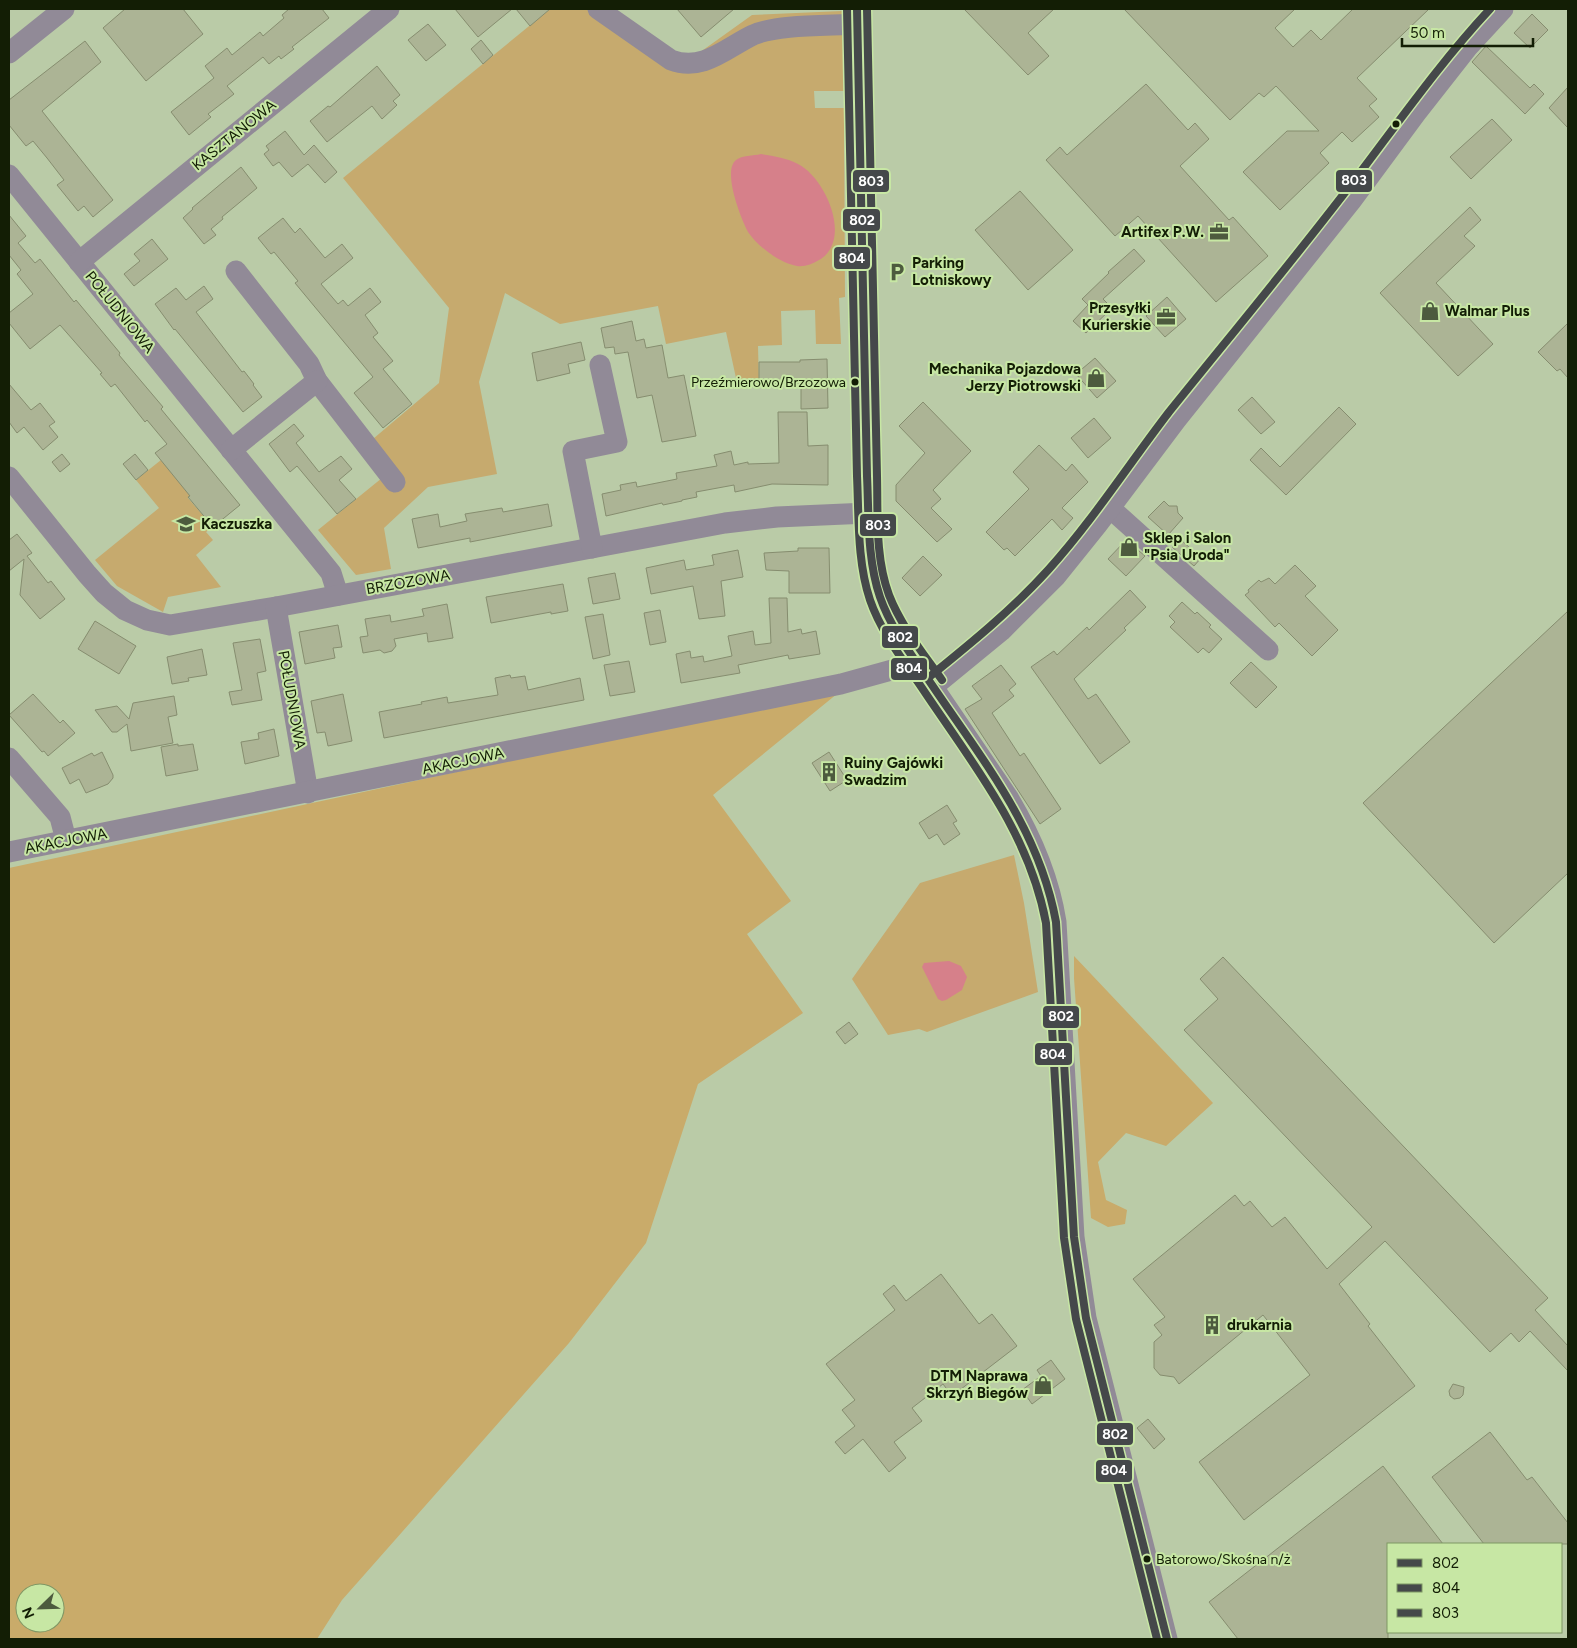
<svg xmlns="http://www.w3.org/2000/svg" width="1577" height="1648" viewBox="0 0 1577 1648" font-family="Figtree,sans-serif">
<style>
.green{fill:#c6aa6e}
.forest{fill:#c9ab6a;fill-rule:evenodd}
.water{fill:#d6808a}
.building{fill:#acb495;stroke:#868d6f}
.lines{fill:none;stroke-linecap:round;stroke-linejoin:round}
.minor{stroke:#918a97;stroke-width:21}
.bus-1-casing{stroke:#c7e7a4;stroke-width:11}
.bus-2-casing{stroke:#c7e7a4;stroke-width:11}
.bus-3-casing{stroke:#c7e7a4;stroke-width:11}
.bus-1{stroke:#45484a;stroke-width:8}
.bus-2{stroke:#45484a;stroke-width:8}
.bus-3{stroke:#45484a;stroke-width:8}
.bus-dot{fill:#131e05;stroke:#c7e7a4;stroke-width:2}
.labels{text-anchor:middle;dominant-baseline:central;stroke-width:4;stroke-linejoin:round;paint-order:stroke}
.bus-label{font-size:14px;fill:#131e05;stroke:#c7e7a4;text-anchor:end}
.street-label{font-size:15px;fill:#131e05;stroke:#c7e7a4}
.poi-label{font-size:15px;font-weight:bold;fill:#131e05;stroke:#c7e7a4;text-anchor:start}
.line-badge{stroke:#c7e7a4;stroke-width:2}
.badge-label{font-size:14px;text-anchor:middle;font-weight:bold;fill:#fff}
</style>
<rect width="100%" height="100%" fill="#bacba7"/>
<g class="green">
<polygon points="550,9 586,9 678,68 752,15 842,11 844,91 814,91 815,108 844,108 845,297 839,298 841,344 816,344 815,310 781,311 782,345 758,346 759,385 736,378 726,332 666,344 658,306 560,324 505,293 479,382 497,474 428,487 384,528 391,569 356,575 318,530 382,478 360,450 439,383 449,308 343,178"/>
<polygon points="161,460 200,488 188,498 213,527 206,532 213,540 196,555 221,587 168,597 163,612 117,586 95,560 159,508 136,480"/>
<polygon points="1014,855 1024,903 1038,992 927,1032 919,1029 888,1035 852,979 920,883"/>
</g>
<g class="forest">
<path d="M843,689l-130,106 78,106 -44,33 56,79 -105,71 -52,159 -77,100 -227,257 -25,39h-308v-771zM25,1593h30v30h-30z"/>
<polygon points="1074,956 1213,1103 1166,1146 1126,1133 1098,1162 1106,1200 1127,1210 1125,1224 1108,1227 1091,1218 1074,978"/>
</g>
<g class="water">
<path d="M761,154c13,2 26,4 37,10 28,14 55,77 21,96 -7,4 -14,7 -22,6 -17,-3 -39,-19 -49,-34 -7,-13 -26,-61 -12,-72 6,-5 17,-4 25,-6z"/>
<polygon points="949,961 961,966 967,977 962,990 946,1000 942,1001 938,999 922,967 924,963"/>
</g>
<g class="building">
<polygon points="125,9 183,9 203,34 146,81 103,28"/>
<polygon points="289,9 322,9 329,18 292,47 294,49 281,59 279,56 269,64 263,57 227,86 234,94 208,114 211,117 189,135 171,112 214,78 205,66 227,48 232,55 260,32 263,36 284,18 282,15"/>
<polygon points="455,9 512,9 478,37"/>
<polygon points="516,9 550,9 530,26"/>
<polygon points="677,9 734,9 701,37"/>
<polygon points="964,9 1054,9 1028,33 1049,56 1028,75"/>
<polygon points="1124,9 1295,9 1275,28 1293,47 1311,30 1321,40 1353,9 1429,9 1357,78 1377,99 1369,106 1379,117 1352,142 1342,132 1320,153 1329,163 1280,210 1243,172 1287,131 1319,131 1276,86 1264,97 1259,93 1230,120"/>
<polygon points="1532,14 1548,30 1530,48 1514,33"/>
<polygon points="428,24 446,45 426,61 408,40"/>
<polygon points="481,40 493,55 483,64 471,49"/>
<polygon points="85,41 101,62 42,111 113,200 93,217 84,206 78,211 57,185 64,180 47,158 33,141 26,146 9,125 9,100"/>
<polygon points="1486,46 1530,88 1534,84 1544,94 1525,114 1472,62"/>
<polygon points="377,66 400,95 393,101 397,105 382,119 372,106 327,142 310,121 328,106 330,107"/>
<polygon points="1146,84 1188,130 1195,123 1209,139 1180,166 1229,220 1233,217 1268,256 1216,302 1138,216 1115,236 1046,160 1060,147 1067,155"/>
<polygon points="1568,87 1568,128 1549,108"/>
<polygon points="1492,119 1512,140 1471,179 1450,157"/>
<polygon points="285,131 304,155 314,145 337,172 325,183 308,164 292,177 279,162 273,166 264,154 269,150 266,146"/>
<polygon points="241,167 257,188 222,217 223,219 211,229 216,235 204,244 183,218 193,209 192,208"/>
<polygon points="1020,191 1073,250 1028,290 975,230"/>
<polygon points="1470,207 1481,220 1464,236 1475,246 1436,283 1493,344 1458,376 1380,293"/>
<polygon points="9,215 26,236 18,243 35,263 40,259 74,302 76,300 120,353 119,355 163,407 161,409 240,505 213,527 188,497 190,496 155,453 167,444 147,420 145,422 115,384 111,387 100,374 102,373 60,325 30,349 9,323 9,313 33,294 17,274 21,270 9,255"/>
<polygon points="283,218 295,233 300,228 325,258 342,244 353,258 321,284 338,304 343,300 348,306 370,288 381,302 365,315 378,333 373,337 393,361 383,369 412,404 383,428 354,393 373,377 295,283 298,281 274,252 271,254 258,238"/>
<polygon points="152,239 168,259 134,286 124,274 140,261 134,254"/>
<polygon points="1134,249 1145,261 1103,299 1112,308 1086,333 1073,321 1088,305 1082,299 1109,273 1108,272"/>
<polygon points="204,286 213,299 196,312 242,372 244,371 254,384 253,385 262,397 243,412 175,329 174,330 155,304 176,288 186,300"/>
<polygon points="1167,297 1186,319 1165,337 1146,316"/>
<polygon points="632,321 636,341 644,339 646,348 662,345 668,378 684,375 696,436 662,442 652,395 637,398 628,352 615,354 614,347 605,348 601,328"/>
<polygon points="1568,323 1568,378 1560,369 1557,371 1538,352"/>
<polygon points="581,342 585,360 568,364 570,373 537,381 532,353"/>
<polygon points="1095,358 1116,381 1097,398 1076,374"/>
<polygon points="827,359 828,408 801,409 801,383 759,384 759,362 800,362 800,360"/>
<polygon points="9,384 31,410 40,403 55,422 49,426 58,437 43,450 24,427 17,433 9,422"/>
<polygon points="1252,397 1275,422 1261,434 1238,410"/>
<polygon points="923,402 971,451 933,490 941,499 931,508 952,529 937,542 896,501 896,485 925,453 899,426"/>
<polygon points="1339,407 1356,424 1286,495 1250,460 1261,448 1280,467"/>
<polygon points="778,412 807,412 808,446 828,445 828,485 772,484 735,492 734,485 696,492 697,497 682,500 682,501 663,505 662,503 606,516 602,494 621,490 620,485 636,482 637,487 677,479 676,473 717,466 714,455 731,451 734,465 748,462 748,464 779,463"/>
<polygon points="1094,418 1111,438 1088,458 1071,438"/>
<polygon points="294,424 304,436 296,443 319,472 341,456 352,469 339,480 356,499 337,514 297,466 290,472 269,444"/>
<polygon points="1039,445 1066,471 1072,464 1088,482 1062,508 1073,518 1062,530 1052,519 1015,556 1007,548 1004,550 986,532 1029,489 1013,472"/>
<polygon points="62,454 70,464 60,472 52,462"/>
<polygon points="135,454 148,470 136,480 123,464"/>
<polygon points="1164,501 1169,506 1177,506 1178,513 1183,518 1168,535 1148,517"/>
<polygon points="548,504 552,526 470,542 470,538 418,548 412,519 438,514 440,527 467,521 465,514 502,508 503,512"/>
<polygon points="17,534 32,553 27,556 48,583 51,581 65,599 40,619 20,595 24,559 9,571 9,540"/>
<polygon points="1180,539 1201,558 1194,566 1172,547"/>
<polygon points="1126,540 1145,556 1126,576 1108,559"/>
<polygon points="798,548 829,548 830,593 789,593 789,571 766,570 764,553 798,551"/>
<polygon points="738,550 743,577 721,581 725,616 699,619 693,586 651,594 646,568 684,560 686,570 714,565 712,555"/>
<polygon points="923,556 942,575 920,596 902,578"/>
<polygon points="1295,565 1316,586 1305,596 1338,630 1312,656 1279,623 1275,627 1245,595 1249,592 1248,590 1259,580 1261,582 1269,578 1275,584"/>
<polygon points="615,573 620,599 593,604 588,578"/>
<polygon points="563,584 568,611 551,614 551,612 491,623 486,597"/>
<polygon points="1130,590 1146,607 1124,628 1126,630 1074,679 1088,699 1096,694 1130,742 1100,764 1031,667 1054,651 1057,655 1087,627 1089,630"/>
<polygon points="769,598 787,598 788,632 801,629 802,634 816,631 820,654 789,659 788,655 738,665 740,673 681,683 676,654 690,651 691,658 703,656 704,662 732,656 728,636 753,631 755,645 771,643"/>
<polygon points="1182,602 1195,614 1197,612 1211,625 1209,627 1222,639 1209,653 1203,648 1198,653 1170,627 1175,622 1169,616"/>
<polygon points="447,604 453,638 428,642 427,633 394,639 396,646 392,651 384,653 380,650 363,653 360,637 368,636 365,619 390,615 391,622 424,616 422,609"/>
<polygon points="660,610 666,642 650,645 644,613"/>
<polygon points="1568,611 1568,873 1494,943 1363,803"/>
<polygon points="603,614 610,655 593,659 585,617"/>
<polygon points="95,621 136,646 119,674 78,649"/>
<polygon points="338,625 342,647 333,648 335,658 305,664 299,632"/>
<polygon points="260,639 266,671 257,673 262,700 232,705 229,692 242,690 233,643"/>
<polygon points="202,649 207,675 188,678 189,681 172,684 167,657"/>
<polygon points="629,661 635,692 610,696 604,665"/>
<polygon points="1251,662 1277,687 1256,708 1230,683"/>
<polygon points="1001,665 1016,684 1009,690 1014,696 992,713 1020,756 1024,753 1061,809 1040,824 965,709 982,699 972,686"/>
<polygon points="510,675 511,678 525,676 528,690 580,678 584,700 384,738 379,712 422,704 421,702 447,697 448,703 498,695 495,678"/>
<polygon points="33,694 60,723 63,720 75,733 48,756 44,751 42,752 9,715"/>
<polygon points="343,694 352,741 328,746 325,732 317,733 311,701"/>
<polygon points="174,696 177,715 168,717 173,743 131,751 127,724 117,732 112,732 95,710 117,706 129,719 133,703"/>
<polygon points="274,729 279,756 245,764 241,742 259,739 258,733"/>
<polygon points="178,744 178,746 193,744 198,770 166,776 161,747"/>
<polygon points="102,752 113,775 113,778 108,784 86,793 79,779 70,784 62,768 92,753 94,756"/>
<polygon points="829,752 847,780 830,791 812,763"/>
<polygon points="947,805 957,821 953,823 960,834 944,845 937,834 929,839 919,823"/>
<polygon points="1223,957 1548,1298 1535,1310 1568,1346 1568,1371 1530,1331 1519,1342 1511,1333 1490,1352 1385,1241 1339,1284 1370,1324 1368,1326 1415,1386 1244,1520 1199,1462 1310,1375 1263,1315 1179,1384 1174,1377 1160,1375 1154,1368 1154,1342 1162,1335 1154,1325 1165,1317 1133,1279 1235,1195 1244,1206 1250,1201 1272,1227 1285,1217 1327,1269 1372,1227 1184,1030 1218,999 1200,979"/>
<polygon points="849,1022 858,1034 845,1044 836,1032"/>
<polygon points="941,1274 979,1324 992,1314 1017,1346 952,1396 943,1384 912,1408 922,1421 894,1442 906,1458 889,1472 863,1439 845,1454 835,1442 855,1426 842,1410 855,1400 826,1364 895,1310 883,1294 894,1285 906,1301"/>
<polygon points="1051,1360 1065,1379 1032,1404 1022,1390 1041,1376 1037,1370"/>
<polygon points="1453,1384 1464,1387 1463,1395 1460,1398 1454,1399 1450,1396 1449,1391"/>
<polygon points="1148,1419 1165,1439 1154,1449 1137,1428"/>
<polygon points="1490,1432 1527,1480 1532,1477 1568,1523 1568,1544 1484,1544 1432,1477"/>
<polygon points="1383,1466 1443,1544 1388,1544 1388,1639 1238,1639 1209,1602"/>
</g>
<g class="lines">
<g class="minor">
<path d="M598,9l73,51c32,12 55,-12 82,-25 25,-11 76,-9 105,-11"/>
<path d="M857,9l10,467c2,39 1,80 12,119 6,17 15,33 24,48l106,156c23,39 40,78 47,123l18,315 12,81 81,321"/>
<polyline points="9,53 64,9"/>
<polyline points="9,175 327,568 331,573 338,595"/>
<polyline points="79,262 389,9"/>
<polyline points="236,271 309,364 317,381 395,482"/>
<polyline points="231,450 317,381"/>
<polyline points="9,477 87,574 104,593 125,610 147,620 170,625 276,607 725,523 777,517 868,513"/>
<polyline points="1110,508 1268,650"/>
<polyline points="592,548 573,451 617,442 600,365"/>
<polyline points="276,607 308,793"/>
<polyline points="934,686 1001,631 1056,576 1097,525 1176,420 1351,201 1416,113 1467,48 1503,9"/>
<polyline points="9,758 60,817 66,840"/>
<polyline points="9,852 841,684 899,668 915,660"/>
</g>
<g class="bus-1-casing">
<path id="bus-1" d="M857,9l10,467c2,40 0,83 13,121 11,32 33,60 52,88 52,77 107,144 124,237l18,315 12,81 81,321"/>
</g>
<g class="bus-2-casing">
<path id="bus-2" d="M847,9l10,467c2,41 0,85 13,124 11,32 33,60 52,88 50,75 107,144 124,235l18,315 12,81 81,320"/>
</g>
<g class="bus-3-casing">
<g id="bus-3">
<path d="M867,9l10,467c1,39 -2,81 12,119 12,31 34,58 53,85"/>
<path d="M928,678c42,-34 84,-68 121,-109 44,-49 80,-105 120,-157 58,-72 117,-143 174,-217 48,-62 93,-128 147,-186"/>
</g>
</g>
<use href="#bus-1" class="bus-1"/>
<use href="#bus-2" class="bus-2"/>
<use href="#bus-3" class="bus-3"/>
</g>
<defs>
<g id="office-bare" transform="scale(1.5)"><path d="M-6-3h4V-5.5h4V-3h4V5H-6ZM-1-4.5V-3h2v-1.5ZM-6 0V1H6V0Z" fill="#4d5b3e" stroke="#c7e7a4" stroke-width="2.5" paint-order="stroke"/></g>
<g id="parking-bare" transform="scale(1.5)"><path d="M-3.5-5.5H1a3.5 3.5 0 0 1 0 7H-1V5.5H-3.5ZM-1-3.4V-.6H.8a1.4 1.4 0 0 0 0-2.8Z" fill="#4d5b3e" stroke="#c7e7a4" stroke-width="2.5" paint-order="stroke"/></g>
<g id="shop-bare" transform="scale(1.5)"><path d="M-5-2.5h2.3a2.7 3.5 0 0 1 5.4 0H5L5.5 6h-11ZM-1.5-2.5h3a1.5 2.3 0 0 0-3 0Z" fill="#4d5b3e" stroke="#c7e7a4" stroke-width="2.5" paint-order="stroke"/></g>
<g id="school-bare" transform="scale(1.5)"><path d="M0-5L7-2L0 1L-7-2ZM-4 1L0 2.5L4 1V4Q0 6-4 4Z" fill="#4d5b3e" stroke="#c7e7a4" stroke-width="2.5" paint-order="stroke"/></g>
<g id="building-bare" transform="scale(1.5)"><path d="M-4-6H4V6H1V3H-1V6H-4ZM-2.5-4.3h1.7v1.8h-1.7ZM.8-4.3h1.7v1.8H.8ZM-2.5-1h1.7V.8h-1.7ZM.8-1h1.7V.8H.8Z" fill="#4d5b3e" stroke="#c7e7a4" stroke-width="2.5" paint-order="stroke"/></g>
</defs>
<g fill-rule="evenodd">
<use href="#office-bare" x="1219" y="232"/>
<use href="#parking-bare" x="897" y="272"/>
<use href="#shop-bare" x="1430" y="311"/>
<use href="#office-bare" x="1166" y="317"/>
<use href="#shop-bare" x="1096" y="378"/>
<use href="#school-bare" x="186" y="524"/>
<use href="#shop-bare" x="1129" y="547"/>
<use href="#building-bare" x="829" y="772"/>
<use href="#building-bare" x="1212" y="1325"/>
<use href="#shop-bare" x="1043" y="1385"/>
</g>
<g class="bus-dot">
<circle cx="1396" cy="124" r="4.5"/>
<circle cx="855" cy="382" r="4.5"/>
<circle cx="1147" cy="1559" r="4.5"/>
</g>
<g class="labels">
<g class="bus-label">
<text x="846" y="382">Przeźmierowo/Brzozowa</text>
<text x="1156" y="1559" text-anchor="start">Batorowo/Skośna n/ż</text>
</g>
<g class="street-label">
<text transform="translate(234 135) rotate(-39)">KASZTANOWA</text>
<text transform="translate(120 312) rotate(51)">POŁUDNIOWA</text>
<text transform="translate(408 582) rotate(-10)">BRZOZOWA</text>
<text transform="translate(292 700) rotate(80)">POŁUDNIOWA</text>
<text transform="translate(463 761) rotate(-12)">AKACJOWA</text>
<text transform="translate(66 841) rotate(-11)">AKACJOWA</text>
</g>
<g class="poi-label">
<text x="1204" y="232" text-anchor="end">Artifex P.W.</text>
<text x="912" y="263">Parking<tspan x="912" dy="17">Lotniskowy</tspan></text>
<text x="1151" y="308" text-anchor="end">Przesyłki<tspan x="1151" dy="17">Kurierskie</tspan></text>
<text x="1445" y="311">Walmar Plus</text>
<text x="1081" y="369" text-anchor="end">Mechanika Pojazdowa<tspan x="1081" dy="17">Jerzy Piotrowski</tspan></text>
<text x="201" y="524">Kaczuszka</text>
<text x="1144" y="538">Sklep i Salon<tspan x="1144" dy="17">"Psia Uroda"</tspan></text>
<text x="844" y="763">Ruiny Gajówki<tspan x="844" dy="17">Swadzim</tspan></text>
<text x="1227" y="1325">drukarnia</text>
<text x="1028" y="1376" text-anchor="end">DTM Naprawa<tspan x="1028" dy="17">Skrzyń Biegów</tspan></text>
</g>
</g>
<g class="line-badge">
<rect x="1335" y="169" width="38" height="24" rx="5" fill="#45484a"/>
<rect x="852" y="169" width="38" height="24" rx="5" fill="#45484a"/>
<rect x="842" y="208" width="39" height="24" rx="5" fill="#45484a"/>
<rect x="833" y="246" width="38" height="24" rx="5" fill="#45484a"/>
<rect x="859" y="513" width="38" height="24" rx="5" fill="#45484a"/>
<rect x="881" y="625" width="38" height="24" rx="5" fill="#45484a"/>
<rect x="890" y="657" width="38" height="24" rx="5" fill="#45484a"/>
<rect x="1042" y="1005" width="38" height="24" rx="5" fill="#45484a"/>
<rect x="1034" y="1042" width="39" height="24" rx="5" fill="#45484a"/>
<rect x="1096" y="1422" width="38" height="24" rx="5" fill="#45484a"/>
<rect x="1095" y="1459" width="38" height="24" rx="5" fill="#45484a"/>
</g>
<g class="badge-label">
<text x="1354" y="185">803</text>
<text x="871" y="186">803</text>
<text x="862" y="225">802</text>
<text x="852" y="263">804</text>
<text x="878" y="530">803</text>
<text x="900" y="642">802</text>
<text x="909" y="673">804</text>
<text x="1061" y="1021">802</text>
<text x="1053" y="1059">804</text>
<text x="1115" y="1439">802</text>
<text x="1114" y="1475">804</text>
</g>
<rect width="1577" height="1648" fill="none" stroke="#131e05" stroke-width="20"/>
<rect x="1387" y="1543" width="175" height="90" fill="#c7e7a4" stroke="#7f9764"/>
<rect x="1397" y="1559" width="25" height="8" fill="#45484a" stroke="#7f9764"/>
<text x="1432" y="1568" font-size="15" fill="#131e05">802</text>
<rect x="1397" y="1584" width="25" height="8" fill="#45484a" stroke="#7f9764"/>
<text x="1432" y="1593" font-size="15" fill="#131e05">804</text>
<rect x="1397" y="1609" width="25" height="8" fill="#45484a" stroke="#7f9764"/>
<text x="1432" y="1618" font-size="15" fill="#131e05">803</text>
<g transform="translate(40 1608) rotate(247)"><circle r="24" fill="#c7e7a4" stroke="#7f9764"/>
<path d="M0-4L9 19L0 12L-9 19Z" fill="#4d5b3e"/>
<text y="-8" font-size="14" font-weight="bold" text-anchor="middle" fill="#131e05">N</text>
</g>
<path d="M1402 38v8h131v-8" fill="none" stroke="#131e05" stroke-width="2.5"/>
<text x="1410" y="38" font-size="15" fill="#131e05" stroke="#c7e7a4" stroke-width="4" paint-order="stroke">50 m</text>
</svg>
